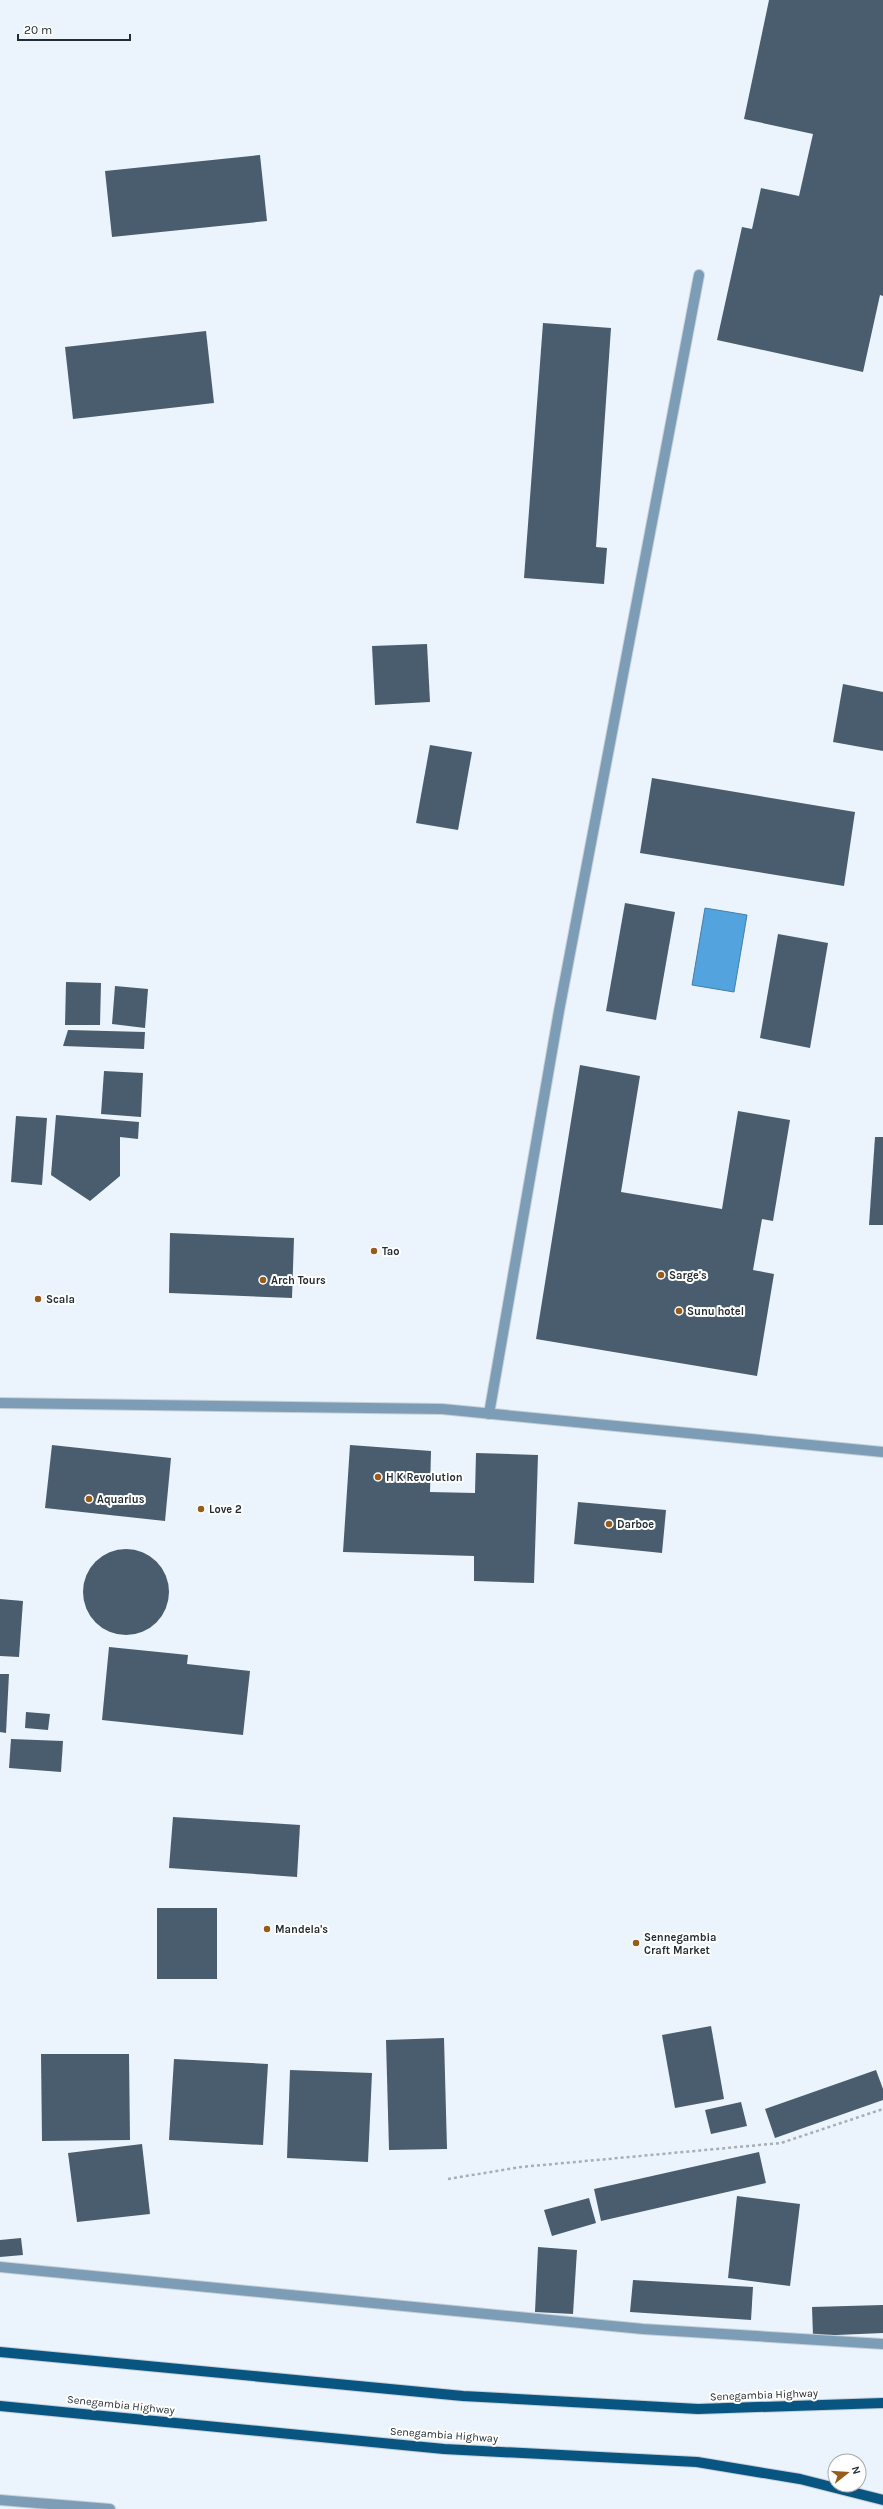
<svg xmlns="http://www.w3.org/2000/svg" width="883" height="2509" viewBox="0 0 883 2509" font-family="Karla,sans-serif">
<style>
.water{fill:#52a3de;stroke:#447fab}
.building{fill:#495d6e}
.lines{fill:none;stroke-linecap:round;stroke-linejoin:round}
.minor-casing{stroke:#c7d0d8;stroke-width:12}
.major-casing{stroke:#c7d0d8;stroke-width:12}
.path{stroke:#a6afb6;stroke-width:2.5;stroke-dasharray:3 3;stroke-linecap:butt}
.minor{stroke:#7d9db7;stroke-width:10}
.major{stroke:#095582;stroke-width:10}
.poi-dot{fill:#975c1c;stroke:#fff;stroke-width:1.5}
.labels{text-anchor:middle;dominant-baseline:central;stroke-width:4;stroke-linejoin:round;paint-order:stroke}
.poi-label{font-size:11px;font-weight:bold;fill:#232c33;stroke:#fff;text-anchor:start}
.street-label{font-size:11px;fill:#232c33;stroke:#fff}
</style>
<rect width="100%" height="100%" fill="#ebf4fc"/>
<polygon class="water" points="705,908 747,915 734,992 692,985"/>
<g class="building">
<polygon points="769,0 883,0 883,296 880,295 863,372 717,340 742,227 752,229 761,188 799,196 813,134 744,119"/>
<polygon points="260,155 267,221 112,237 105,171"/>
<polygon points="543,323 611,328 596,547 607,548 604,584 524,578"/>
<polygon points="206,331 214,403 73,419 65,347"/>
<polygon points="427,644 430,702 375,705 372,646"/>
<polygon points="843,684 883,692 883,751 833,742"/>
<polygon points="430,745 472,752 458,830 416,823"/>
<polygon points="652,778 855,812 844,886 640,853"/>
<polygon points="625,903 675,912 656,1020 606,1011"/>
<polygon points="778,934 828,943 810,1048 760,1038"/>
<polygon points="66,982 101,983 100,1025 65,1025"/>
<polygon points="115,986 148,989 145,1028 112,1024"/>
<polygon points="68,1030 145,1032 144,1049 63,1046"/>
<polygon points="580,1065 640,1076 621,1192 722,1209 738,1111 790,1120 773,1221 762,1219 753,1270 774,1274 757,1376 536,1339"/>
<polygon points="104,1071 143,1073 141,1117 101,1114"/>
<polygon points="56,1115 139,1122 138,1139 120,1137 120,1176 90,1201 51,1175"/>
<polygon points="16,1116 47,1118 42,1185 11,1182"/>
<polygon points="875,1137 883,1137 883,1225 869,1225"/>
<polygon points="170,1233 294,1238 292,1298 169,1293"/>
<polygon points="52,1445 171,1458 165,1521 45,1508"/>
<polygon points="350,1445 431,1451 430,1492 475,1493 476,1453 538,1455 534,1583 474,1581 474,1556 343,1552"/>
<polygon points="578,1502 666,1510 662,1553 574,1544"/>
<circle cx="126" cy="1592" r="43"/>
<polygon points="0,1599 23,1601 19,1657 0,1656"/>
<polygon points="109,1647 188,1655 187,1664 250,1671 243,1735 102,1720"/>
<polygon points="0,1674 9,1674 6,1733 0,1732"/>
<polygon points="26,1712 50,1714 48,1730 25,1728"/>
<polygon points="11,1739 63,1741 61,1772 9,1768"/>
<polygon points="173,1817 300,1825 297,1877 169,1868"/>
<rect x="157" y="1908" width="60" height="71"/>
<polygon points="711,2026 724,2099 675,2108 662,2035"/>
<polygon points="444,2038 447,2149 389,2150 386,2040"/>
<polygon points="41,2054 129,2054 130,2140 42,2141"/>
<polygon points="174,2059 268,2064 263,2145 169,2140"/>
<polygon points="290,2070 372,2073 368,2162 287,2158"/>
<polygon points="876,2070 883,2089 883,2100 775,2138 765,2109"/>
<polygon points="741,2102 747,2126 711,2134 705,2110"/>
<polygon points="142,2144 150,2214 77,2222 68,2153"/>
<polygon points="759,2152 766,2183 601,2221 594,2189"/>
<polygon points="737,2196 800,2204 790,2286 728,2278"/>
<polygon points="589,2198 596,2223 552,2236 544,2210"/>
<polygon points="21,2238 23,2255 0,2257 0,2240"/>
<polygon points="538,2247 577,2250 573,2314 535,2312"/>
<polygon points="633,2280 753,2287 751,2320 630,2312"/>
<polygon points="883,2305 883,2333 813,2336 812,2307"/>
</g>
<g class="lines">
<g class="minor-casing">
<g id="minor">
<polyline points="0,1403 442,1409 883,1452"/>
<polyline points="489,1414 559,1011 699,275"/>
<polyline points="0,2267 643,2329 883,2344"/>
<polyline points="0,2500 110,2509"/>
</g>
</g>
<g class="major-casing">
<g id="major">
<polyline points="0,2352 463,2396 698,2409 883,2403"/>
<polyline points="0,2406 444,2449 697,2462 800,2479 883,2500"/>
</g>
</g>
<polyline class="path" points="448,2179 521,2167 781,2143 883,2109"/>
<use href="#minor" class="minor"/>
<use href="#major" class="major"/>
</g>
<g class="poi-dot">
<circle cx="374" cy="1251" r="4"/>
<circle cx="661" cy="1275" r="4"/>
<circle cx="263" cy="1280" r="4"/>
<circle cx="38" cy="1299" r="4"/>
<circle cx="679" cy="1311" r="4"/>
<circle cx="378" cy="1477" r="4"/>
<circle cx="89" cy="1499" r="4"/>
<circle cx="201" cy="1509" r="4"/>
<circle cx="609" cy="1524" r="4"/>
<circle cx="267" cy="1929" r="4"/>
<circle cx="636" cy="1943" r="4"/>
</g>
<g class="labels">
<g class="poi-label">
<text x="382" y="1251">Tao</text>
<text x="669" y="1275">Sarge's</text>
<text x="271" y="1280">Arch Tours</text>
<text x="46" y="1299">Scala</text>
<text x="687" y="1311">Sunu hotel</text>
<text x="386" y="1477">H K Revolution</text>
<text x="97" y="1499">Aquarius</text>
<text x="209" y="1509">Love 2</text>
<text x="617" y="1524">Darboe</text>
<text x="275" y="1929">Mandela's</text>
<text x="644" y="1937">Sennegambia<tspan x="644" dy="13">Craft Market</tspan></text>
</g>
<g class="street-label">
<text transform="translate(764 2395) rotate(-2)">Senegambia Highway</text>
<text transform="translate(121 2405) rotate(6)">Senegambia Highway</text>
<text transform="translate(444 2435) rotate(4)">Senegambia Highway</text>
</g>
</g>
<g transform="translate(847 2473) rotate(73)"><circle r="19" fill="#ffffff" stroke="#a7abad"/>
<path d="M0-3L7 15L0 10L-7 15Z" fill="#975c1c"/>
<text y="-6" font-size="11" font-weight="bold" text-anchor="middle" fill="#232c33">N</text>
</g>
<path d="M18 34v6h112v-6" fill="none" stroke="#232c33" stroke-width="2"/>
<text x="24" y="34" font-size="12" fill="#232c33" stroke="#ffffff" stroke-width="3" paint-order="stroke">20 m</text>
</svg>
